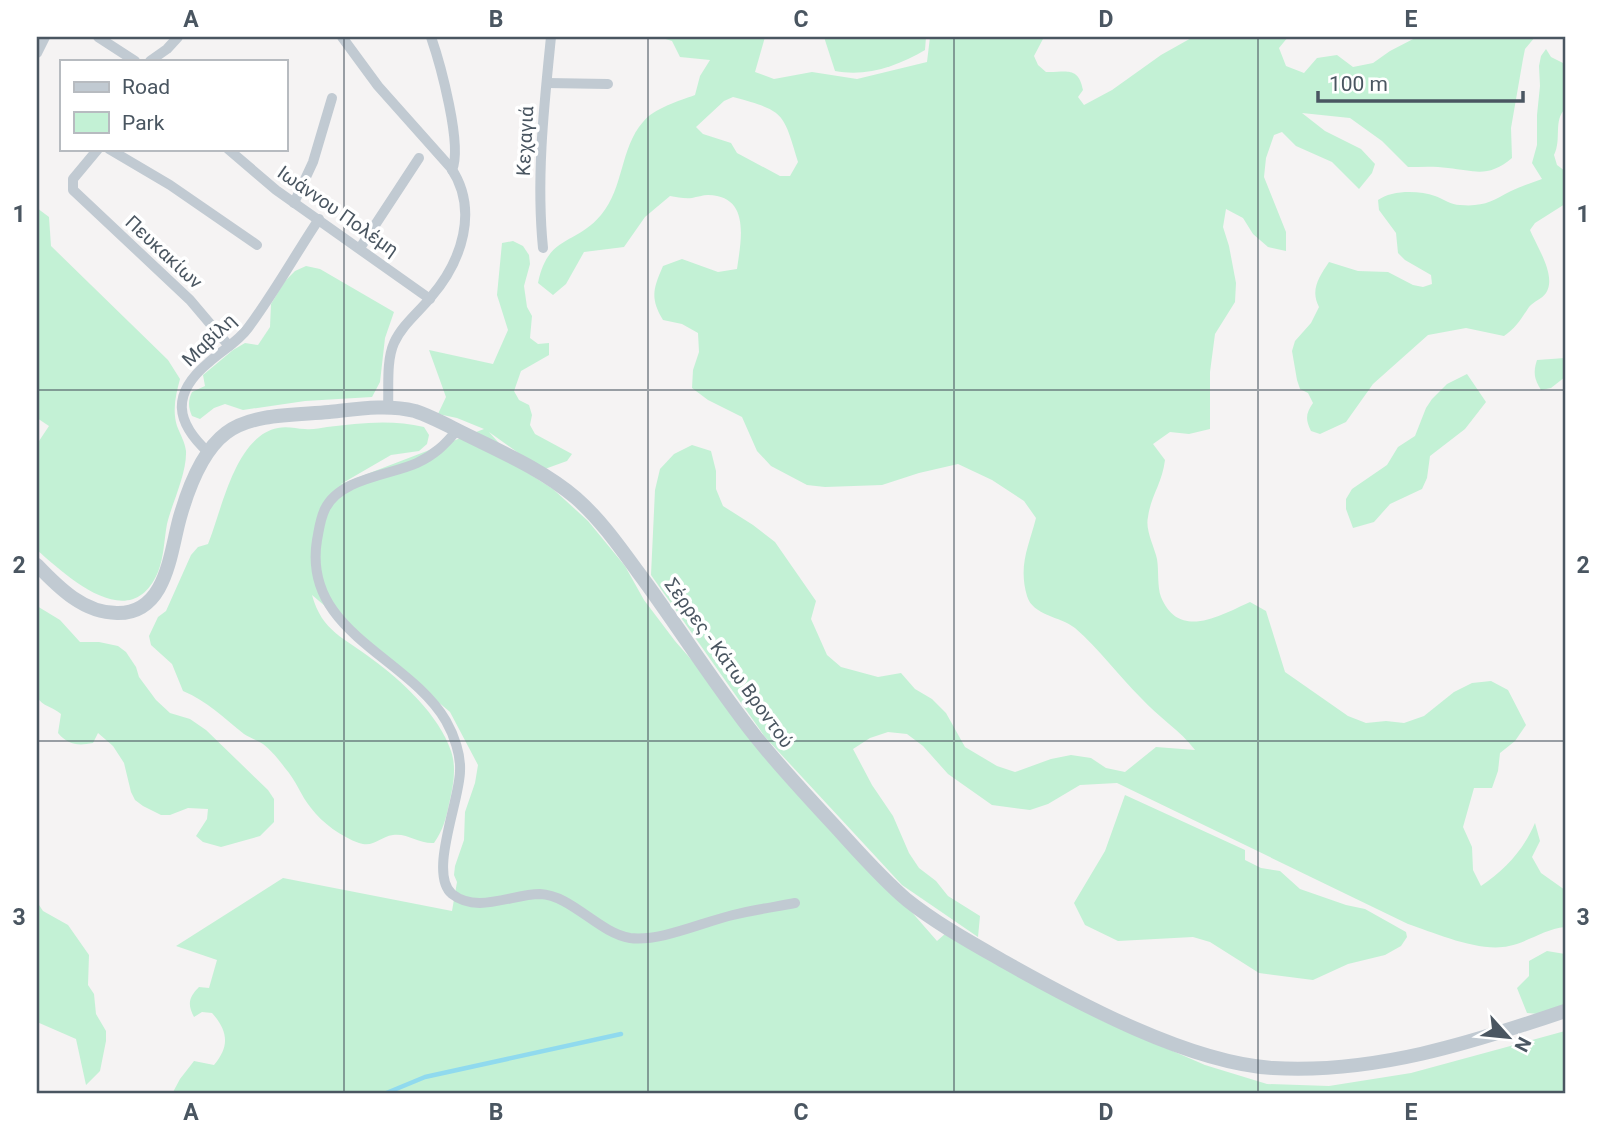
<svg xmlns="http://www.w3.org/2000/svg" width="1602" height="1131" viewBox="0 0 1602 1131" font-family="Roboto,sans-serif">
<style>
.green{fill:#c3f1d5;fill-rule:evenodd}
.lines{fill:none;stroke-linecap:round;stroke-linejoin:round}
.stream{stroke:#90daee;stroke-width:4.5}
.minor{stroke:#c1cad2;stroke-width:10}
.tertiary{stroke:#c1cad2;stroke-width:14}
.grid{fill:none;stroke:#4a5661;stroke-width:2;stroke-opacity:0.55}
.labels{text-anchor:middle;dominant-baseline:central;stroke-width:7;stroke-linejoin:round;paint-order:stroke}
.street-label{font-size:19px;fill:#4a5661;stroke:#fff}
.neatline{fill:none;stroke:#4a5661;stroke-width:2.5}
.grid-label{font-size:23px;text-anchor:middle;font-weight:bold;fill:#4a5661}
</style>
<rect width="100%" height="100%" fill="#f5f3f3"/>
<g class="green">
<path d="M659,37h106l-10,35 19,7 38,-7 45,7 70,-17 3,-25h114l-10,19 4,9 8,7c19,1 32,-7 37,18l-5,7 6,8 28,-15 49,-35 32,-18h95l-9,11 7,18 18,7 13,-15 20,-3 16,12 20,-4 17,-12 27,-14h118l-10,12 -2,10 -12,69 1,30c-24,20 -36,13 -64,10 -13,-2 -27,-1 -40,-1l-26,-26 -32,-23 -48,-5 23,18 36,18 14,15 -3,9 -13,16 -27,-27 -36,-16 -14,-14 -8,3 -8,23 -2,19 22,55v19l-18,-4 -15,-13 -10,-16 -17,-9 -3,18 6,19 7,37 -1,19 -20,32 -5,38v57l-21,5 -19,-2 -17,12 12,16c-3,24 -14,35 -17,57 -3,13 6,29 9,42 2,12 0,27 4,38 18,44 60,18 89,5l16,9 19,61 63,44 18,7 20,-2 18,2 20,-7 30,-24 18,-9 19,-2 17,9 18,35 -11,16 -15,12 -2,18 -6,17h-18l-11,39 9,20 1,23 8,16c24,-16 43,-37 54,-63l5,18 -8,16 9,16 24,17v37c-20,2 -37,15 -56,19 -29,7 -74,-13 -101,-22l-291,-141 -37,2 -32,19 -18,6 -38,-5 -44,-31 -25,-28 -16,-12 -19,-2 -18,6 -17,11 19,36 21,31 16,37 10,15 17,13 12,15 32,20 -2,21 -76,-52 -137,-148 -114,-162 4,-85 5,-21 14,-15 18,-9 19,6 5,20v18l7,17 30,19 22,17 41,59 -5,18 16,36 14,12 37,10 23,-4 14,16 17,10 14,14 19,34 32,19 18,6 36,-13 20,-4 20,3 15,10 19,4 31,-25 39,3c-15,-20 -37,-33 -54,-52 -23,-23 -42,-49 -66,-70 -15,-12 -42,-12 -48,-32 -9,-31 2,-50 9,-78l-12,-17 -32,-21 -34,-16 -39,9 -37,12 -57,2 -18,-2 -36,-19 -14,-15 -15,-34 -34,-17 -16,-12 1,-18 6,-18 -1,-19 -16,-9 -19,-4c-13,-22 -10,-31 0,-54l19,-7 36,13 19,-3c4,-29 14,-73 -29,-74 -5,0 -11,2 -16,3 -7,1 -15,-1 -22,-2l-25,21 -21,30 -40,5 -18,32 -13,11 -15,-12c10,-49 37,-37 63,-68 23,-27 19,-67 42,-93 11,-14 36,-21 52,-27l5,-19 10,-16 -30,-3 -8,-16zM733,97c52,14 50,15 65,65l-8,14h-10l-43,-23 -6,-10 -28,-9 -7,-7 28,-26z"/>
<path d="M824,37h102l-1,13c-27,16 -58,27 -90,21z"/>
<path d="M1546,49l5,8 14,7v45c-12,12 -3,30 -11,46l3,10 8,6v33l-30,19 -5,7c7,17 27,46 16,63 -4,6 -12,8 -17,14 -8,12 -13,21 -25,29l-38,-8 -38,7 -55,49 -27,38 -26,12 -9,-3c-6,-12 -5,-18 2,-28l-5,-10 -8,-4 -3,-9 -5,-29 3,-10 16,-18 8,-16c-9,-17 0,-30 10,-45l29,9 30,1 25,13 10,2 9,-3 -1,-9 -26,-15 -7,-7 -2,-20 -17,-23 -1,-10c13,-10 41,-10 57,-4 9,3 16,9 25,9 24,2 32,-4 51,-14 10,-5 21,-8 31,-12l-10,-16 5,-18v-30l3,-29 -1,-20 2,-10z"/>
<path d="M37,208l12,9 2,29 117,114 12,19c-4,15 -8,31 -3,47 3,8 8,16 9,25 1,22 -14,52 -19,73 -3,16 -3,33 -9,48 -27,64 -90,5 -121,-22v-106l12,-18 -12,-8z"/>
<path d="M513,241l10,5 6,9 1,9 -6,22 3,21 5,9 -2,22 8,6 11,-1v12l-28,16 -7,20 5,9 10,5 3,10 -2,10 5,9 37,20 -5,7 -25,9 -53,-38 34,38 30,19 35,32 37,45 19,34 31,41 262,300 9,-8 155,87 104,45 62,19 62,2 82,-13 154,-42v63h-1393l8,-15 14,-18 20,4c16,-19 14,-34 -2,-52l-10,-1 -8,5c-7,-13 -5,-20 5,-30l10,1 8,-28 -41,-14 107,-68 169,33 5,-29 -3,-7 1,-9 9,-26 1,-28 10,-29 3,-18 -28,-53 -138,-117c10,37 33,43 60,64 30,22 67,56 79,92 6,18 2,36 -2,53 -3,15 -6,26 -15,39 -15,1 -26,-10 -41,-8 -14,2 -19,13 -34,8 -17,-6 -37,-20 -48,-35 -10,-12 -15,-28 -26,-40 -6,-8 -14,-18 -22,-24 -6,-4 -13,-6 -19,-10 -20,-16 -37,-33 -61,-43l-11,-27 -21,-19 -2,-9 9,-19 8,-6 25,-56 7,-8 10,-3c14,-34 27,-108 70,-116 10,-2 18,1 27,1 7,1 15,-1 22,-2 31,-4 65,-8 97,0l5,8 -2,9 -8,7 -28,4 -50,29 143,-55 -27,-11 -19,-4 8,-17 -17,-47 64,14 15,-34 -11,-35 5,-52z"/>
<path d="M306,266l14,3 74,43 -9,26 -5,44 -8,15 -67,4 -62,9 -18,-6 -11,4 -14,11 -8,-3c-4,-9 -4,-16 0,-24l13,-6 -2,-11 30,-25 12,-7 13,2 12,-18 1,-23 14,-23 10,-10z"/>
<path d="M1565,358v19l-14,11 -10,2c-7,-11 -8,-18 -4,-30z"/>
<polygon points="1467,374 1486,402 1465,429 1430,456 1427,478 1422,489 1390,504 1374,522 1353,528 1346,509 1346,499 1352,489 1387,465 1398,447 1415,436 1426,408 1432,399 1447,384"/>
<path d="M37,606l23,14 20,22h19l19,4 8,6 10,15 3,10 17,23 14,13 20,6 16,11 62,60 6,9v23l-14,14 -39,11 -18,-5 -7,-6 11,-17 1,-10 -20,-1 -18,7h-9l-18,-9 -8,-6 -4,-8 -7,-29 -11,-17 -15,-13 -5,10c-15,3 -25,2 -35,-10l3,-19c-9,-8 -18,-7 -24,-17z"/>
<polygon points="1125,795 1245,850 1245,860 1261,868 1280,871 1300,889 1346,905 1365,909 1406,932 1407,937 1401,946 1385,955 1348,964 1313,980 1259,973 1210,942 1193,937 1118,941 1085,925 1074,903 1105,851"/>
<polygon points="37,902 43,911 68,925 89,955 88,985 94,994 96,1014 106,1031 106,1041 100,1071 86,1085 76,1039 37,1022"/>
<polygon points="1547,951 1565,954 1565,1005 1539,1014 1527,1013 1517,988 1529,976 1529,961"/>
</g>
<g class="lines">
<polyline class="stream" points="384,1094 425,1077 621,1034"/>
<g class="minor">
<polyline points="98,37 135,61"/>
<path d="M342,37l36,49 73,82c28,42 11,93 -20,129 -12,15 -29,28 -37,46 -8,18 -5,45 -6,64"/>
<path d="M431,37c9,26 32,109 21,133"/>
<polyline points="37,53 45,37"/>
<polyline points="150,61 167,49 178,37"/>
<polyline points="547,83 608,84"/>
<polyline points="98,149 73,179 73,190 190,300 229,346"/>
<polyline points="109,149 170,185 257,245"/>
<polyline points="228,149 276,190 430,299"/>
<polyline points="294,203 313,162 332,98"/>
<polyline points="360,248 419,158"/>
<path d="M543,248c-7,-70 1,-142 8,-211"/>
<path d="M457,430c-12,15 -23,25 -40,33 -26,12 -77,15 -92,46 -5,10 -6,21 -8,31 -15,92 91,116 129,181 8,14 15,34 14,50 0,29 -32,103 -8,123 25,20 60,0 88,0 31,1 59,39 90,44 30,4 73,-16 103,-23 20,-5 41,-8 62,-12"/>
<path d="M209,453c-34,-31 -38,-59 -1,-90 13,-12 30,-21 40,-35 26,-35 47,-73 71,-109"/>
</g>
<path class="tertiary" d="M37,565c22,23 47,48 80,48 50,1 53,-61 63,-96 8,-28 22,-66 46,-84 26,-20 71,-18 103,-21 28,-3 58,-8 86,-1 15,5 30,13 44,20 40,20 83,38 117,67 24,21 43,48 62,74 40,54 76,112 118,165 24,30 51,59 77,87 24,26 47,53 74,76 30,24 65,43 98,62 73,41 184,101 268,106 101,6 198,-25 292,-57"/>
</g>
<path class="grid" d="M344,37v1057M648,37v1057M954,37v1057M1258,37v1057M37,390h1528M37,741h1528"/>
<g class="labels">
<g class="street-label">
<text transform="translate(525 141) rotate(-87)">Κεχαγιά</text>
<text transform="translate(338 211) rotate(35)">Ιωάννου Πολέμη</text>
<text transform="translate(164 252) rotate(43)">Πευκακίων</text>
<text transform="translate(209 340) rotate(-44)">Μαβίλη</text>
<text transform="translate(729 663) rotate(54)">Σέρρες - Κάτω Βροντού</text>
</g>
</g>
<rect width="1602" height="1131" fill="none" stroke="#ffffff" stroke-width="77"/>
<rect x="60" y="60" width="228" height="91" fill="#ffffff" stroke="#b7bbc0" stroke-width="2"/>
<rect x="74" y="82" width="35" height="10" fill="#c1cad2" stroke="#b7bbc0" stroke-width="2"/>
<text x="122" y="94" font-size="21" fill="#4a5661">Road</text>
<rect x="74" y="112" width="35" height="21" fill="#c3f1d5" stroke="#b7bbc0" stroke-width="2"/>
<text x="122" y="130" font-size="21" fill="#4a5661">Park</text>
<g transform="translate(1508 1037) rotate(117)" stroke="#ffffff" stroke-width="5" paint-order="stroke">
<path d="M0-5L12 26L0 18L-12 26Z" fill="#4a5661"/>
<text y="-10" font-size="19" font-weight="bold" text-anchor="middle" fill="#4a5661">N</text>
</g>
<path d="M1318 91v10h205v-10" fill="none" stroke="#4a5661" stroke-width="3.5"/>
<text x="1329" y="91" font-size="21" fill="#4a5661" stroke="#ffffff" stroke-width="5" paint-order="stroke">100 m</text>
<rect x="38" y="38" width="1526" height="1054" class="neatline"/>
<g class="grid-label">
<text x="191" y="27">A</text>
<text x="496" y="27">B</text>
<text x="801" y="27">C</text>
<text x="1106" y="27">D</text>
<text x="1411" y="27">E</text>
<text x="19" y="222">1</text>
<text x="1583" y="222">1</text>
<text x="19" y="573">2</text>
<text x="1583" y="573">2</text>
<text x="19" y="925">3</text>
<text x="1583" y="925">3</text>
<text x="191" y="1120">A</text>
<text x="496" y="1120">B</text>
<text x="801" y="1120">C</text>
<text x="1106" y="1120">D</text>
<text x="1411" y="1120">E</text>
</g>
</svg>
